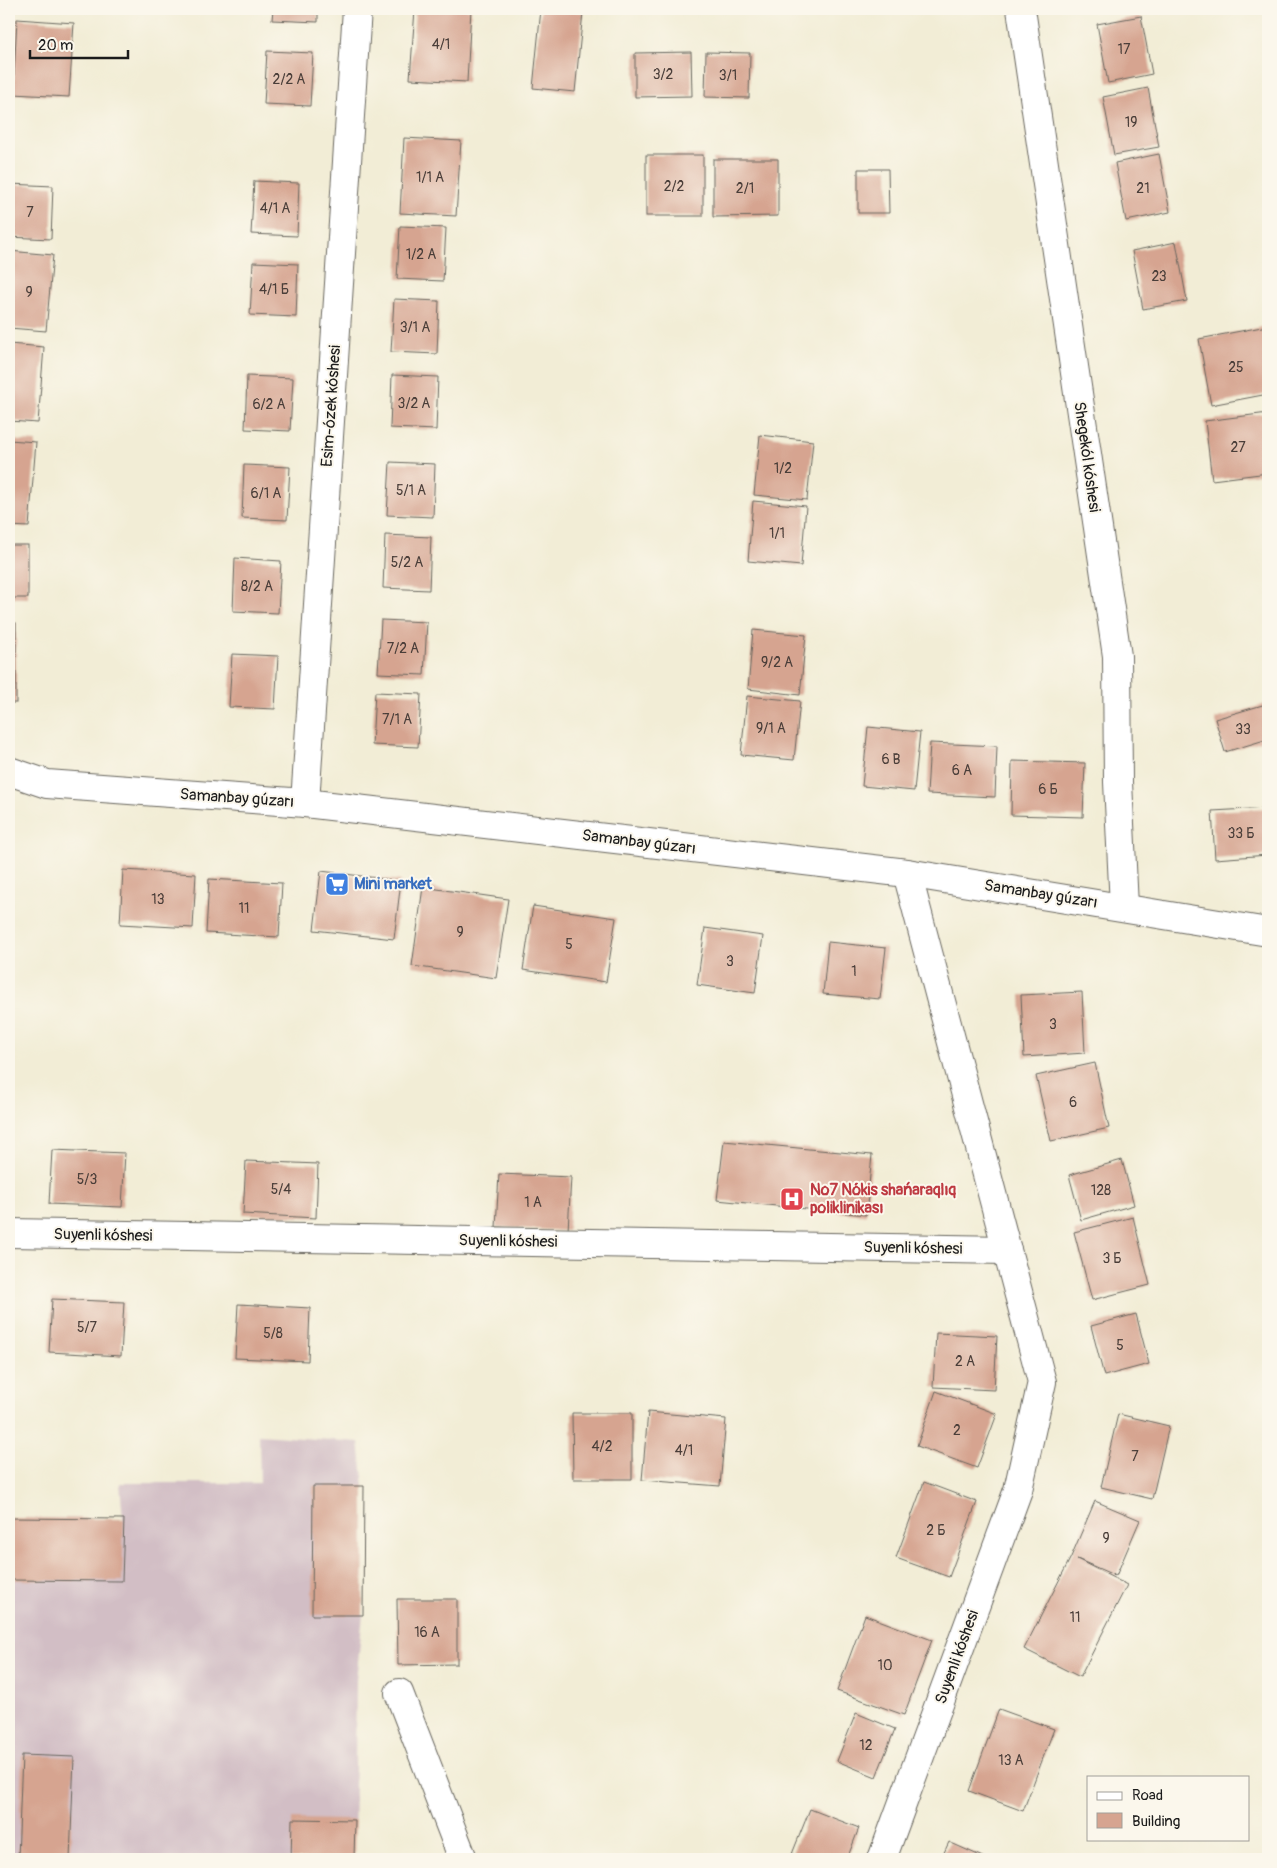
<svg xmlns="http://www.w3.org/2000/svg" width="1277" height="1868" viewBox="0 0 1277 1868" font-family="Pangolin,sans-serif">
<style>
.industrial{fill:#d2bec5}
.building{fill:#d6a490}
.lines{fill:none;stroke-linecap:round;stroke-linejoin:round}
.minor-casing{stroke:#67655d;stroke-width:30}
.minor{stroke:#fff;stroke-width:28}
.labels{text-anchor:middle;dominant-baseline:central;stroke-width:4;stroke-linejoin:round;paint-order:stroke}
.number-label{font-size:14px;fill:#4a3e39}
.street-label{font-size:16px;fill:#1c1c1c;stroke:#fbf7ec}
.shop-label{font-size:16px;font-weight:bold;fill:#366cbe;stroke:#fbf7ec;text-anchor:start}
.health-label{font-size:16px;font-weight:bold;fill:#be3a42;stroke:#fbf7ec;text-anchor:start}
</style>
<rect width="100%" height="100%" fill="#fbf7ec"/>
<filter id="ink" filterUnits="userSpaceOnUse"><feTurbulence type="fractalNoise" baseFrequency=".02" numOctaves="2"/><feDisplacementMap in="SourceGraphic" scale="10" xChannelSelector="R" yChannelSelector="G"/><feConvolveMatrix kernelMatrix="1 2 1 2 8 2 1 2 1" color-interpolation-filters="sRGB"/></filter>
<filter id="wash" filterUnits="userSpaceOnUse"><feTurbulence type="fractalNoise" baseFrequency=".0096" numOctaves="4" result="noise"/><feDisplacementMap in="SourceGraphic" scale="20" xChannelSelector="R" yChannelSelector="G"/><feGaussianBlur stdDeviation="1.12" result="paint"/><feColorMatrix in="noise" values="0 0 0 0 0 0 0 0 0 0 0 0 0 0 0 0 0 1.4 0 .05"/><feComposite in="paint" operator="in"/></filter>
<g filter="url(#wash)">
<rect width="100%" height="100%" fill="#f2edd6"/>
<polygon class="industrial" points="259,1435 359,1442 364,1486 363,1615 356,1680 354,1859 9,1859 9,1518 123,1519 120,1483 260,1483"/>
<g id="blocks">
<g class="building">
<polygon points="273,9 318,9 318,22 272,20"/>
<polygon points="415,9 471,9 467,82 410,79"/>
<polygon points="541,9 583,12 575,92 533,88"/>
<polygon points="1141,16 1152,74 1108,83 1097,24"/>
<polygon points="17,19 74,23 69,97 13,94"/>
<polygon points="267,51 313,53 310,106 264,104"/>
<polygon points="691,52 692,96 635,97 635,53"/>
<polygon points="706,52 750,53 749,98 705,97"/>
<polygon points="1148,88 1159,147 1114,155 1103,97"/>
<polygon points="404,138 461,141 456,216 400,213"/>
<polygon points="1159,154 1170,212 1126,221 1115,163"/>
<rect x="646" y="155" width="57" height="61"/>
<polygon points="713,159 778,159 778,216 713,217"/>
<polygon points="858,169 888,169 889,213 858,213"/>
<polygon points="254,181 299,183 297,236 251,234"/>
<polygon points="9,184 53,186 51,239 9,237"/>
<polygon points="400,226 446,228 443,281 397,279"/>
<polygon points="1176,242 1187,301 1143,309 1132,251"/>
<polygon points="9,251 53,255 46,331 9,328"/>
<polygon points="253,262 298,264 296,317 250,315"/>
<polygon points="394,299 439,301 437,354 391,352"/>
<polygon points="1267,326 1268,394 1211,405 1199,339"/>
<polygon points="9,344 44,347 38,423 9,421"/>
<polygon points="392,375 438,377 436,430 390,428"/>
<polygon points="247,376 293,378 290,431 245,429"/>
<polygon points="1268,413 1268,473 1212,480 1205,421"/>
<polygon points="760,435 813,441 807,500 754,495"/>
<polygon points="9,440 36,442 29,527 9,526"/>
<polygon points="390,462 435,464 433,517 387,515"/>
<polygon points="244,465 290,467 287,520 242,518"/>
<polygon points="753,501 806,506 801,566 748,561"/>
<polygon points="385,535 431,537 429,590 383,588"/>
<rect x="9" y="545" width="19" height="53"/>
<polygon points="235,558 281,561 278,613 233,611"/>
<polygon points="381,620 427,622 424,675 378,673"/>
<rect x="9" y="623" width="7" height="80"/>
<polygon points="753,630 806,635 800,695 748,689"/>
<polygon points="232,654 278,656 275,709 229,707"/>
<polygon points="375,692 421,694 418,747 372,745"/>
<polygon points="747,696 800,701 794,760 741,755"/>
<polygon points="1266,704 1268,712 1268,739 1225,752 1215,719"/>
<polygon points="868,727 920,732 914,791 862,786"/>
<polygon points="930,743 997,746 995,797 927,794"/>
<polygon points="1012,761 1085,763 1083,817 1011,815"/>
<polygon points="1268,808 1268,855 1215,859 1212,811"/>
<polygon points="123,870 196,874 193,928 120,924"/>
<polygon points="321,871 401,881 394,939 314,930"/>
<polygon points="209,879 282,883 279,937 206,933"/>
<polygon points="423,887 508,899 496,978 412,966"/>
<polygon points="533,906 616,918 606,982 523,970"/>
<polygon points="705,928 763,936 755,993 697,985"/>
<polygon points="828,942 886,948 880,999 823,994"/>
<polygon points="1082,992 1085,1053 1024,1057 1021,995"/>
<polygon points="1095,1063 1109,1128 1051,1141 1036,1076"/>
<polygon points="724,1141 872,1155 866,1215 717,1200"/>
<polygon points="52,1150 125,1153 122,1207 49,1204"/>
<polygon points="1122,1160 1134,1205 1081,1220 1069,1175"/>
<polygon points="246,1161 318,1164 316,1218 243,1214"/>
<polygon points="499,1174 571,1177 568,1231 496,1227"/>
<polygon points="1133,1217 1150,1285 1092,1300 1074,1232"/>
<polygon points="52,1299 124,1302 121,1356 49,1352"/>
<polygon points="238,1304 310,1308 308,1361 235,1358"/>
<polygon points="1136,1314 1149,1364 1104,1376 1091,1326"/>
<polygon points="936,1333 997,1336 994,1390 933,1387"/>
<polygon points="936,1391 997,1414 977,1468 917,1446"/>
<polygon points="648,1412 726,1419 720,1486 642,1480"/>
<polygon points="572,1413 632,1413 632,1479 573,1479"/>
<polygon points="1118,1414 1169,1426 1152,1499 1101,1487"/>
<polygon points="924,1482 977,1502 949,1577 896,1558"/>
<polygon points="313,1486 364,1486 363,1615 312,1615"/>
<polygon points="1095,1501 1140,1520 1116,1576 1077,1559 1127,1585 1080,1677 1024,1649 1071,1557"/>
<polygon points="9,1518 124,1519 122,1581 9,1580"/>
<polygon points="397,1599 457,1599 457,1664 398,1665"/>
<polygon points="865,1615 932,1640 904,1715 837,1691"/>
<polygon points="999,1709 1054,1729 1023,1811 969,1791"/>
<polygon points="856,1713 895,1729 876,1777 837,1761"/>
<polygon points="22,1755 74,1757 70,1859 18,1859"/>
<polygon points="810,1809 859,1828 847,1859 790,1859"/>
<polygon points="292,1819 355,1820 354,1859 291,1859"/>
<polygon points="949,1842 987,1859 941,1859"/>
</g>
</g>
</g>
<g filter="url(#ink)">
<use href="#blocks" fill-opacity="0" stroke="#67655d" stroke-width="1"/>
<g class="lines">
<g class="minor-casing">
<g id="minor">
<polyline points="1021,9 1117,656 1118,782 1124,907"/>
<polyline points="9,771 47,784 305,803 907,873 1268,932"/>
<polyline points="305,803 357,9"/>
<polyline points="9,1233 1007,1250"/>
<polyline points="399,1693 463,1859"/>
<polyline points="882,1859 1018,1490 1042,1382 907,873"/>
</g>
</g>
<use href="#minor" class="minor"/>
</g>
</g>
<defs>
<g id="supermarket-square" transform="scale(1.25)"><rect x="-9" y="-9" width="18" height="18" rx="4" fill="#3f7fe0" stroke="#fbf7ec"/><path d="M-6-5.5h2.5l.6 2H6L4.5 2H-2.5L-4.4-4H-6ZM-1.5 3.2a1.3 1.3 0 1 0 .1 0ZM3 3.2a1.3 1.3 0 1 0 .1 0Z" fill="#fff"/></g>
<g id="hospital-square" transform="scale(1.25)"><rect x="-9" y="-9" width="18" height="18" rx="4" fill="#e0444e" stroke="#fbf7ec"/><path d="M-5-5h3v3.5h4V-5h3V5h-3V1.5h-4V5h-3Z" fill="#fff"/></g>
</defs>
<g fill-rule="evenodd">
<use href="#supermarket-square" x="337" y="884"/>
<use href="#hospital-square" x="792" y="1199"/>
</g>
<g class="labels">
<g class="number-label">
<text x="441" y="44">4/1</text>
<text x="1124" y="49">17</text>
<text x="663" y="74">3/2</text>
<text x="728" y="75">3/1</text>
<text x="289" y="79">2/2 А</text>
<text x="1131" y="122">19</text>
<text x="430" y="177">1/1 А</text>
<text x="674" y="186">2/2</text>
<text x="745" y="188">2/1</text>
<text x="1143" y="188">21</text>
<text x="275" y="208">4/1 А</text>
<text x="30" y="212">7</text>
<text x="421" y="254">1/2 А</text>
<text x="1159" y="276">23</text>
<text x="274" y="289">4/1 Б</text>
<text x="29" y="292">9</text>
<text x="415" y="327">3/1 А</text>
<text x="1236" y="367">25</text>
<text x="414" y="403">3/2 А</text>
<text x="269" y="404">6/2 А</text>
<text x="1238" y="447">27</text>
<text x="783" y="468">1/2</text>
<text x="411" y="490">5/1 А</text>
<text x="266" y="493">6/1 А</text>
<text x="777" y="533">1/1</text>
<text x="407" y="562">5/2 А</text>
<text x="257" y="586">8/2 А</text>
<text x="403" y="648">7/2 А</text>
<text x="777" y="662">9/2 А</text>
<text x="397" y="719">7/1 А</text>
<text x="771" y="728">9/1 А</text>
<text x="1243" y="729">33</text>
<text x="891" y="759">6 В</text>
<text x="962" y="770">6 А</text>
<text x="1048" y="789">6 Б</text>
<text x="1241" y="833">33 Б</text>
<text x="158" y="899">13</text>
<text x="244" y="908">11</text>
<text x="460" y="932">9</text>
<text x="569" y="944">5</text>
<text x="730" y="961">3</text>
<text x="854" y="971">1</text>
<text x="1053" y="1024">3</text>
<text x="1073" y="1102">6</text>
<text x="87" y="1179">5/3</text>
<text x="281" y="1189">5/4</text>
<text x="1101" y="1190">128</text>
<text x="533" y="1202">1 А</text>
<text x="1112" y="1258">3 Б</text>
<text x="87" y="1327">5/7</text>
<text x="273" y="1333">5/8</text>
<text x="1120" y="1345">5</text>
<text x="965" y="1361">2 А</text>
<text x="957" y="1430">2</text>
<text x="602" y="1446">4/2</text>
<text x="684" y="1450">4/1</text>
<text x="1135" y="1456">7</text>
<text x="936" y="1530">2 Б</text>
<text x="1106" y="1538">9</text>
<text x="1075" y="1617">11</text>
<text x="427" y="1632">16 А</text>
<text x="885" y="1665">10</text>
<text x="866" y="1745">12</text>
<text x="1011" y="1760">13 А</text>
</g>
<g class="street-label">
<text transform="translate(331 406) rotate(-86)">Esim-ózek kóshesi</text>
<text transform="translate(1087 457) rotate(82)">Shegekól kóshesi</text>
<text transform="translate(237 798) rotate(4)">Samanbay gúzarı</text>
<text transform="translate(639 842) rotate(7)">Samanbay gúzarı</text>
<text transform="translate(1041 894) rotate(9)">Samanbay gúzarı</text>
<text transform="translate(103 1235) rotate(1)">Suyenli kóshesi</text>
<text transform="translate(508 1241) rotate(1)">Suyenli kóshesi</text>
<text transform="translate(913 1248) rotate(1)">Suyenli kóshesi</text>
<text transform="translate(957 1657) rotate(-70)">Suyenli kóshesi</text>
</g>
<g class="shop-label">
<text x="354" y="884">Mini market</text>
</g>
<g class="health-label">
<text x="810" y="1190">№7 Nókis shańaraqlıq<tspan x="810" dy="18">poliklinikası</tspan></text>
</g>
</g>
<rect width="1277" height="1868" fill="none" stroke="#fbf7ec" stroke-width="30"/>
<rect x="1087" y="1776" width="162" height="65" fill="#fbf7ec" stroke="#a29f99"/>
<rect x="1097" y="1792" width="25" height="8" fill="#ffffff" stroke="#a29f99"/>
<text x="1132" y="1800" font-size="15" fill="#1c1c1c">Road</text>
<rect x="1097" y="1813" width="25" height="15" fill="#d6a490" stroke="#a29f99"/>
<text x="1132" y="1826" font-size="15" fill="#1c1c1c">Building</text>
<path d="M30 50v8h98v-8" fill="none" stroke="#1c1c1c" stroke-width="2.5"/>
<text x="38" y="50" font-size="15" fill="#1c1c1c" stroke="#fbf7ec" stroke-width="4" paint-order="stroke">20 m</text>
</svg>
